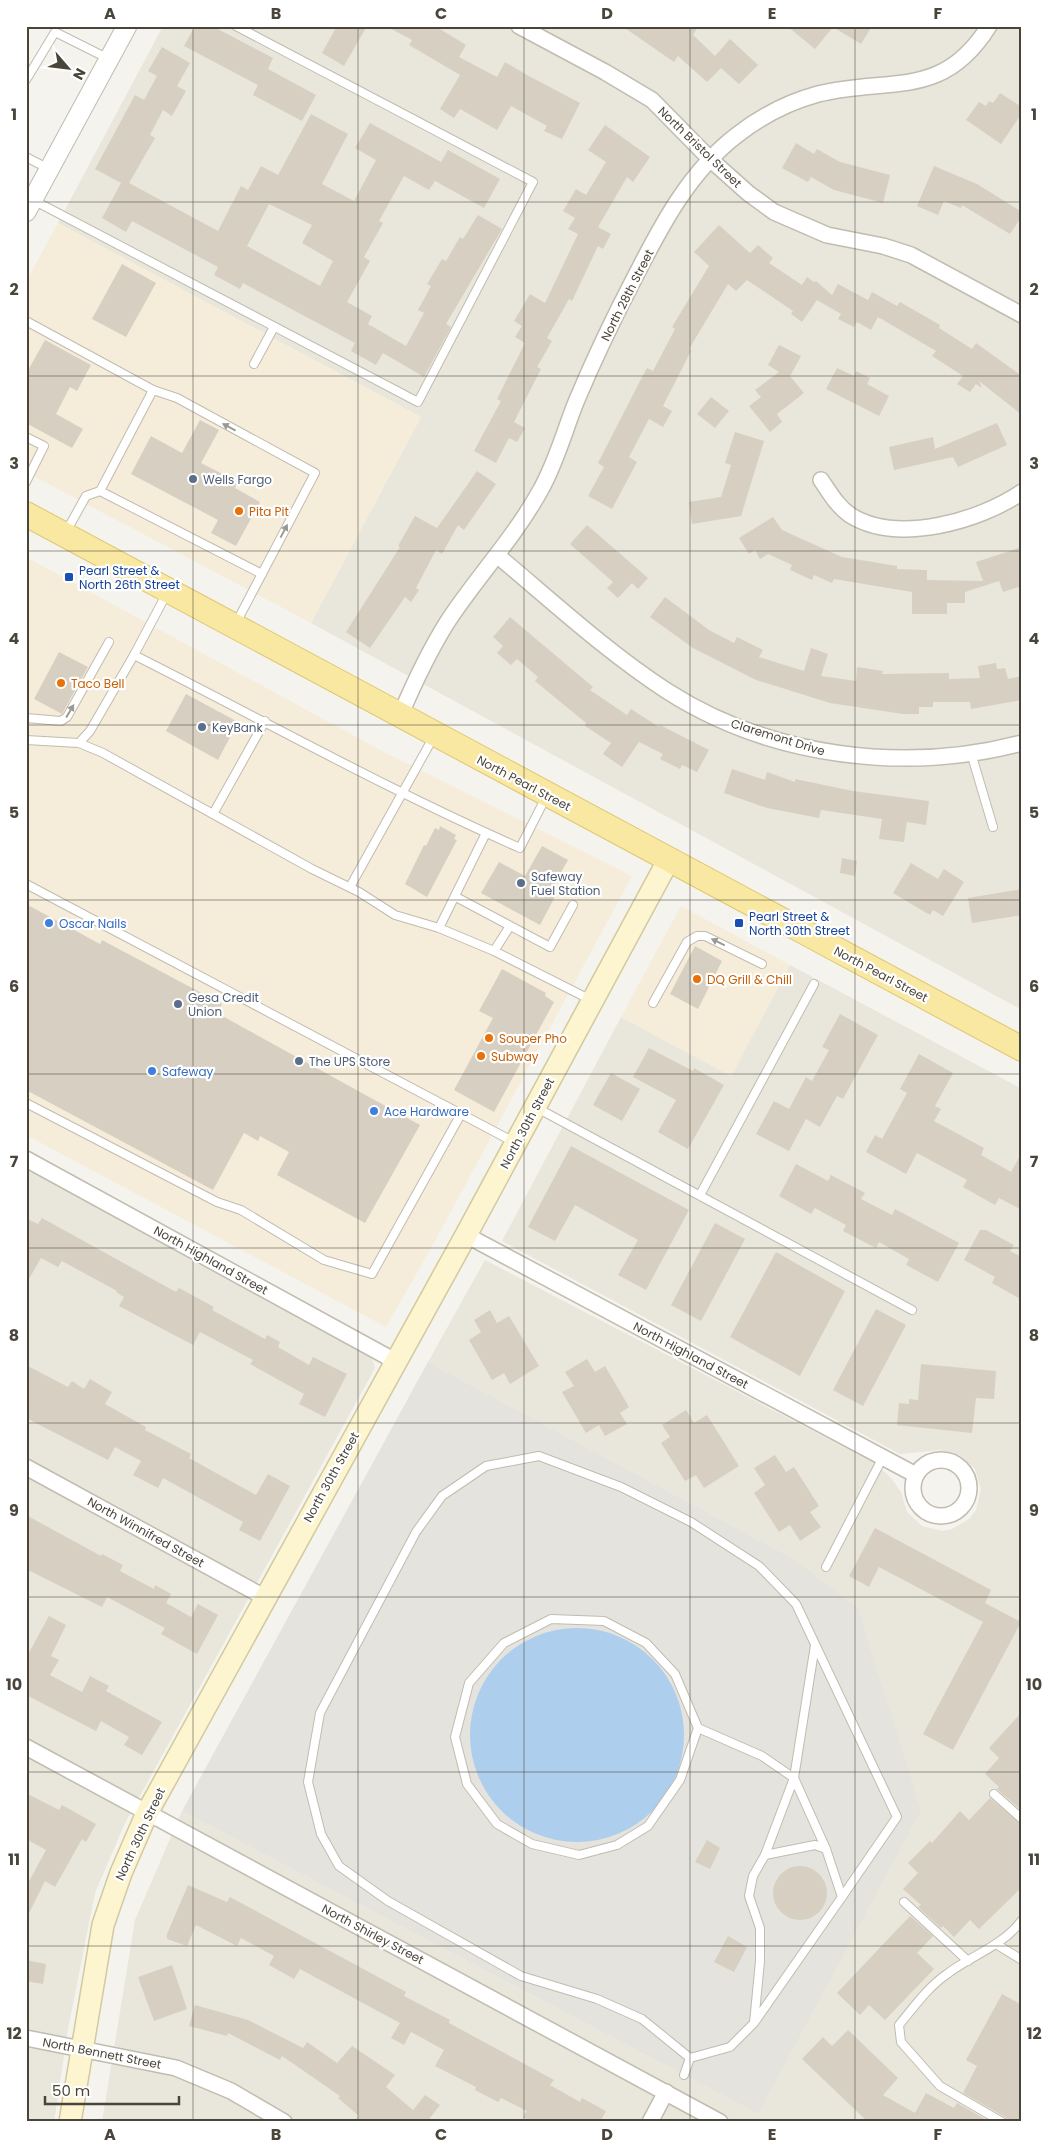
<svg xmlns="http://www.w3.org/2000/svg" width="1048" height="2148" viewBox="0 0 1048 2148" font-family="Poppins,sans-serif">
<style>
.residential{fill:#e9e6db}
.commercial{fill:#f5ecda}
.industrial{fill:#e5e3dd}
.water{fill:#adceed}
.building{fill:#d7d0c2;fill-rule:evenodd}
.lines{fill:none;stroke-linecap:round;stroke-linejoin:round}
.service-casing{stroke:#c1bcaf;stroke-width:10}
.minor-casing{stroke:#c1bcaf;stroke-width:18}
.tertiary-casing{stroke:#c1bcaf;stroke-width:21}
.secondary-casing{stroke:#d2c99f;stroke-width:24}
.primary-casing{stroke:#dec772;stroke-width:26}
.service{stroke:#fff;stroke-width:8}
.minor{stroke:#fff;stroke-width:15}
.tertiary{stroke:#fff;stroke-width:19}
.secondary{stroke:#fcf5d0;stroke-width:21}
.primary{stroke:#f9e8a2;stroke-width:24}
.oneway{fill:#9b9993}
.grid{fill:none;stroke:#4a453a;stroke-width:1;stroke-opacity:0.55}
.service-dot{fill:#5c6f8a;stroke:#fff;stroke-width:2}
.food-dot{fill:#e8710a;stroke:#fff;stroke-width:2}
.transit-dot{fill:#1a4fb4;stroke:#fff;stroke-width:2}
.shop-dot{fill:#3f7fe0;stroke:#fff;stroke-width:2}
.labels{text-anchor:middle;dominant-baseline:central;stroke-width:4.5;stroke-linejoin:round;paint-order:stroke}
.street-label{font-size:12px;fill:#4a453a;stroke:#fff}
.service-label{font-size:12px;fill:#4e5e75;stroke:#fff;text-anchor:start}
.food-label{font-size:12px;fill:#c56008;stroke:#fff;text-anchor:start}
.transit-label{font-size:12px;fill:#164399;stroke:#fff;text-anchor:start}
.shop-label{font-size:12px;fill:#366cbe;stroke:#fff;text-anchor:start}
.neatline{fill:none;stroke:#4a453a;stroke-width:2}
.grid-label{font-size:16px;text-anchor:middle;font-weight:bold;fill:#4a453a}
</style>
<rect width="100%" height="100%" fill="#f5f3ed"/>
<g class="residential">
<polygon points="163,26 1022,26 1022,1010 311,623 421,417 58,223"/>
<polygon points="790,965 1022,1089 1022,2122 102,2122 135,1920 182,1811 758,2114 772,2087 857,1607 796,1560 428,1362 485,1260 876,1464 891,1478 901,1492 907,1512 922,1526 942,1531 952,1529 969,1519 976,1510 981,1489 975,1469 960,1455 939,1450 900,1454 502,1241 621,1017 731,1076"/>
<polygon points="26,1168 372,1358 375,1368 125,1823 95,1893 68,2029 54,2122 26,2122"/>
</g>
<g class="commercial">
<polygon points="58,223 421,417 311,623 26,472 26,282"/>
<polygon points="26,557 380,750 632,876 430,1250 386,1327 26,1135"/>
<polygon points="681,906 790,965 731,1076 621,1017"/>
</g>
<polygon class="industrial" points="428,1362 796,1560 857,1607 921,1810 758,2114 182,1811"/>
<circle class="water" cx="577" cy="1735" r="107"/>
<g class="building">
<polygon points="195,26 212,26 273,58 268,69 316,95 302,121 253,95 258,85 184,46"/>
<polygon points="337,26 367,26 344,66 322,53"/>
<polygon points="386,26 435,26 466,45 459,57 497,77 505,62 527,75 580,103 562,139 544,131 547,126 511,106 497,130 460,109 454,118 440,109 460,75 409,45 412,40"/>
<polygon points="622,26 698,26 693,35 715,56 730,39 758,65 739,84 721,68 707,82 678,56 674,62"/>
<polygon points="787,26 872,26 861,44 833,27 815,49"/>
<path d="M162,47l28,16 -13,23 9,5 -14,25 -9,-6 -13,25 5,3 -26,45 89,48 23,-45 7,4 13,-24 17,9 33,-61 37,20 -26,50 32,17 22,-41 -21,-12 15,-25 71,39 7,-12 52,29 -16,29 -49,-27 -6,9 -25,-14 -25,45 4,2 -19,34 6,4 -23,41 25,14 -4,8 38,22 18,-33 -6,-3 13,-24 -4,-2 15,-25 4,2 14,-24 3,2 15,-24 24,14 -56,95 5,3 -27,50 -41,-24 -7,12 -25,-14 4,-8 -112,-60 -3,6 -26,-14 4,-8 -86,-46 -6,11 -24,-14 19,-35 -26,-14 40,-74 9,5 13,-24 -9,-5zM269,204l43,21 -10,18 31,18 -13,25 -73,-40z"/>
<polygon points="1000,93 1022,107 1022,113 1001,144 966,120 979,102 986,106 989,101 993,103"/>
<polygon points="605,125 650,157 633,182 627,177 598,227 611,234 603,249 598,246 572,301 569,299 547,338 552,341 537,367 541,369 514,422 525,428 517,442 509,438 496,463 474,451 501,401 497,399 525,343 515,337 522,326 514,321 530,294 545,303 578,234 568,229 575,218 563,211 576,189 586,195 606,162 588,150"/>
<polygon points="796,143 814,154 817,149 840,162 890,175 883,203 834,190 811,177 808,182 782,168"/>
<polygon points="934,166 977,184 1022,212 1022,216 1010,234 962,205 961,208 944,201 938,215 917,206"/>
<polygon points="719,225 750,253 758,245 773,258 769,263 802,285 807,277 814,282 816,281 832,295 838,284 868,300 872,292 897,306 900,302 940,325 939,328 972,349 976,343 1022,376 1022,415 979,381 982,388 976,384 970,392 957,384 963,376 932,356 936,351 878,317 871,330 857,322 854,327 838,319 841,314 817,300 802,322 791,314 793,311 747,280 736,291 728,284 689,349 691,351 663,406 672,411 663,427 649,419 629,457 637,462 612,509 588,496 604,467 598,463 640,381 647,368 653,371 675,329 672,327 709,266 694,252"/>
<polygon points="122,264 156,283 126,337 92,319"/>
<polygon points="45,340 91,365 77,391 70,387 56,414 83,429 72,448 26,423 26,374"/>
<polygon points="779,345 801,356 790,376 804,393 777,414 782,422 770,432 749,406 761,397 755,390 779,372 768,365"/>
<polygon points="837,368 854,376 856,371 870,378 867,384 889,396 879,416 826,389"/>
<polygon points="711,397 729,411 715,428 697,414"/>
<polygon points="200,420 219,430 201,463 238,482 235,488 260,502 236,546 211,533 218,520 131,474 151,436 182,453"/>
<polygon points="997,423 1007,445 958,467 953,457 894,470 889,447 933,437 935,449"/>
<polygon points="735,432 764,441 741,516 692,524 689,502 721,497 731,465 725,463"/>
<polygon points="477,471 496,484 464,530 458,525 442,554 436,550 416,588 419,590 411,602 405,597 370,648 346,632 400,547 398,546 415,516 437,528"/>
<polygon points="773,517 782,530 842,557 897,566 897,569 927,570 927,580 983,581 976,562 1022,547 1022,586 1003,592 999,581 965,592 965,603 947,603 947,614 912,614 912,592 834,579 832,583 814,575 812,580 790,570 792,565 768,554 760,559 755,550 749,554 739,538"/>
<polygon points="587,525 648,578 638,589 632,583 618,598 607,588 613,582 570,544"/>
<polygon points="665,597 709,630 734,643 737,637 763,650 759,657 804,671 811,648 828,654 821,676 856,681 857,667 883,671 882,674 949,673 949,679 980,678 978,666 996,663 997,669 1005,668 1008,679 1022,676 1022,700 971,709 970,702 933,702 933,707 919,707 919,714 903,714 830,703 756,680 693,648 650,617"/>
<polygon points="510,617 593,687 590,690 627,715 631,709 659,727 660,725 709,750 697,772 682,765 680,769 660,759 663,754 639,742 622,767 603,754 611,743 585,726 586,723 535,681 538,677 517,659 511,665 497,653 503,646 493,637"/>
<polygon points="59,652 88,667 62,714 34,699"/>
<polygon points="186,694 238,722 218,760 166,731"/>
<polygon points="732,769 765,780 767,772 795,782 795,779 853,791 929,801 926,825 907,822 904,842 879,839 882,819 821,810 819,818 767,808 724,793"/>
<polygon points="440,826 456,835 454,839 457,840 427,897 405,884 424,845 426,846 435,828 439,830"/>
<polygon points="542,846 568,860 551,890 557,893 540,925 481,893 499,862 525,876"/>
<polygon points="842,858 857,861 855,876 840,873"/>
<polygon points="911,863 938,879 944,869 964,882 943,916 933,910 930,915 893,893"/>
<polygon points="1022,889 1022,915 972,923 968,898"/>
<polygon points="26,904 100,944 102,940 222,1004 217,1013 420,1125 365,1223 277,1175 289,1152 260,1136 258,1141 244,1133 213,1190 26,1090"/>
<polygon points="695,946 722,961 698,1009 670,994"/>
<polygon points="502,969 546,993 545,996 554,1002 494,1112 454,1090 493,1018 479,1011"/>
<polygon points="840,1014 878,1035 843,1099 837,1096 820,1127 806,1119 789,1151 756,1134 774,1101 789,1109 806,1077 812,1081 829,1050 822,1047"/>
<polygon points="649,1048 693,1071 694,1068 724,1085 688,1149 658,1132 676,1100 633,1077"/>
<polygon points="919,1054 953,1073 935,1106 941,1109 934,1121 984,1148 981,1155 1011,1172 1022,1152 1022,1210 999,1198 995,1205 963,1187 967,1180 917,1153 906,1174 866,1152 875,1135 882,1139 907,1093 900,1089"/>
<polygon points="611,1073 640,1089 622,1121 593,1105"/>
<polygon points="571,1146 689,1210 646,1290 618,1275 638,1240 575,1205 555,1241 528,1227"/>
<polygon points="796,1164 828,1181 831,1175 865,1193 861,1199 892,1215 895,1209 959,1243 938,1282 906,1265 909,1259 879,1242 876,1248 843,1231 846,1225 815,1208 811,1214 779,1196"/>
<polygon points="26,1218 38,1224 42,1218 176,1292 179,1288 214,1307 212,1310 265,1339 267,1335 280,1342 278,1347 309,1365 313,1357 347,1374 325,1417 299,1404 304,1394 250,1364 253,1360 200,1332 193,1345 119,1306 124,1297 116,1292 117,1291 62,1261 58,1267 41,1258 26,1284"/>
<polygon points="715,1223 745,1239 701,1321 671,1305"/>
<polygon points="980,1230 986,1230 1014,1245 1010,1251 1022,1257 1022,1300 992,1283 995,1277 964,1260"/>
<polygon points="776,1252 845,1291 800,1376 730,1337"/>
<polygon points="876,1309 906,1325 863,1406 833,1390"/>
<polygon points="490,1310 497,1323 509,1316 539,1366 510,1384 504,1373 492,1380 469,1340 481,1332 474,1320"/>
<polygon points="587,1359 595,1372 605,1366 629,1407 620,1413 627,1424 605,1436 599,1425 586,1433 562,1392 574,1386 565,1372"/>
<polygon points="921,1364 996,1371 994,1399 976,1398 972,1433 897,1425 899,1403 909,1404 909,1399 918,1400"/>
<polygon points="26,1365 68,1387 72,1381 84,1389 90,1379 112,1392 105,1404 146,1427 145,1430 191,1454 189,1458 256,1495 268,1474 290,1486 260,1541 239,1530 243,1522 163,1478 158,1488 133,1475 141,1461 115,1447 108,1460 26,1418"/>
<polygon points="686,1410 694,1423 707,1415 739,1466 704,1488 696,1475 685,1481 661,1443 670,1437 662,1425"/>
<polygon points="775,1455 786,1472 794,1467 819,1506 810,1512 821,1527 800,1541 790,1525 779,1532 754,1493 765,1485 754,1468"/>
<polygon points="26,1515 101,1556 102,1554 123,1565 120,1571 154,1589 155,1585 171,1594 166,1603 191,1617 198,1604 218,1615 197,1654 161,1634 165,1628 107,1597 102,1607 26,1569"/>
<polygon points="875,1528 991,1590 985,1603 1021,1622 953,1750 923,1734 983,1622 879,1567 869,1587 849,1576"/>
<polygon points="49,1616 66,1625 51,1656 59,1660 50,1675 82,1692 90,1676 109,1686 106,1691 162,1722 142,1755 124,1745 129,1737 101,1721 96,1731 26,1695 26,1658"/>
<polygon points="1022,1712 1022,1811 997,1789 999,1787 985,1774 999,1758 989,1748"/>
<polygon points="26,1793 59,1810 62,1805 96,1824 86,1842 82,1839 55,1887 45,1881 26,1919 26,1887 46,1850 26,1839"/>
<polygon points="990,1798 1022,1825 1022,1887 979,1929 970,1920 954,1937 943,1926 941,1928 918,1907 921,1905 903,1889 918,1873 908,1863 930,1841 932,1843 960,1811 969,1820"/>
<polygon points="707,1840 720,1848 710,1869 695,1862"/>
<circle cx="800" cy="1893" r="27"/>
<polygon points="188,1885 227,1902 230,1897 406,1992 404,1996 450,2020 449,2023 554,2080 550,2085 580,2102 582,2098 606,2111 600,2122 531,2122 523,2117 527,2111 501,2098 498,2102 475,2090 476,2087 435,2066 444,2050 411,2032 404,2045 391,2038 400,2023 300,1969 294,1979 269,1965 274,1956 241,1938 237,1946 196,1925 187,1946 167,1939 167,1934"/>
<polygon points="910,1916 933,1936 917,1953 934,1969 885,2020 869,2005 860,2015 837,1993"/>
<polygon points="728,1936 747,1947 734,1972 714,1962"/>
<polygon points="26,1960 46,1964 43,1984 26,1981"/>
<polygon points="172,1965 187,2009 154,2021 138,1977"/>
<polygon points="1002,1994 1022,2005 1022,2122 1008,2122 1005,2117 963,2093 977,2066 966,2060"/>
<polygon points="195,2005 248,2020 303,2048 307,2042 337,2063 352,2046 395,2075 386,2087 413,2110 425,2095 440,2105 427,2122 353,2122 359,2116 338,2098 340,2096 282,2056 280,2060 228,2033 227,2036 189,2026"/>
<polygon points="848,2030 898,2078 883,2095 915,2113 926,2093 954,2108 957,2103 990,2122 868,2122 802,2059 823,2037 832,2046"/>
</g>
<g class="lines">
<g class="service-casing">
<g id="service">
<polyline points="26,80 55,32 109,59"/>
<polyline points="26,157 49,169"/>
<polyline points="33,200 418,402 533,182 236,26"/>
<polyline points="26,321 153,390 177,398 315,473 235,625"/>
<polyline points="254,364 274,327"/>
<polyline points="26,437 44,446 26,482"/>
<polyline points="100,491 262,574"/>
<polyline points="66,532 86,496 100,491 153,390"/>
<path d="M167,593l-33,62c129,65 254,135 386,193l26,-51"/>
<polyline points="26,718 61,721 67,717 109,642"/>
<polyline points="26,740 79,743 103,753 312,869 359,892 395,915 439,928 494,951 591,1000"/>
<polyline points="79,743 90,731 134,655"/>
<polyline points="971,753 993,827"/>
<polyline points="213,814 265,721"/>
<polyline points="26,884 514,1142"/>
<polyline points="350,887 434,736"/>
<polyline points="456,897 550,947 573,905"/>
<polyline points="439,928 486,833"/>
<polyline points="494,951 510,926"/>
<polyline points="653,1003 687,942 697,936 705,936 762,964"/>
<polyline points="26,1103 217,1202 241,1210 324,1260 372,1274 461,1114"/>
<polyline points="537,1108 912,1310"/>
<polyline points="700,1195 814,984"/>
<polyline points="826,1567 883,1457"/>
<polyline points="698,1728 680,1780 648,1826 617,1845 579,1855 532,1844 497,1824 467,1784 455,1737 469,1683 504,1643 551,1619 604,1621 646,1643 675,1674 698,1728 762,1756 794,1778 815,1645"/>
<polyline points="994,1794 1022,1819"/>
<polyline points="765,1855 794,1778 826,1849"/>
<polyline points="904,1902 968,1961"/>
<polyline points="996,1944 1022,1960"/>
<polyline points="690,2058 642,2019 597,1999 521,1976 388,1901 339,1866 321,1834 308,1782 320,1713 416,1532 442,1496 486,1466 539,1456 621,1487 691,1522 759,1566 796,1604 897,1817 842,1897"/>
<polyline points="684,2075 690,2058 730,2047 754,2023 760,1961 760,1928 749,1896 753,1876 765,1855 815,1845 826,1849 842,1897 754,2023"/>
<path d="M1002,2122l-62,-36 -39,-44 -2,-17c15,-18 29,-38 48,-51 25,-19 56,-28 75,-54"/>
</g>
</g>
<g class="minor-casing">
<g id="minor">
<polyline points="519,26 605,72 652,100 711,160 748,193 774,212 827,235 883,246 911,255 1022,315"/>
<path d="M821,480c9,13 16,26 29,35 47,30 130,6 172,-23"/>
<path d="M498,556c55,46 109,96 169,135 103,66 237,83 355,52"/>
<path d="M400,716c14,-33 29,-65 48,-95 29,-44 66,-83 92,-130 16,-28 24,-59 36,-89 18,-43 38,-85 60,-127 26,-51 54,-104 101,-140 23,-18 52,-33 81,-41 72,-18 124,7 171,-68"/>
<polyline points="26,1159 395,1361"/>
<polyline points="466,1235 916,1475"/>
<circle cx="941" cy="1488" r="28"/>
<polyline points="26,1467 266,1598"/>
<polyline points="26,1747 720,2122"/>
<polyline points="26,2038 176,2068 231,2091 284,2122"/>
<polyline points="650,2122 666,2092"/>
</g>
</g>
<g class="tertiary-casing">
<polyline id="tertiary" points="26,212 127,26"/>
</g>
<g class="secondary-casing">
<polyline id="secondary" points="70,2122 103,1925 121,1873 147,1813 466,1235 668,861"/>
</g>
<g class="primary-casing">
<polyline id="primary" points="26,514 1022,1049"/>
</g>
<use href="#service" class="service"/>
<use href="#minor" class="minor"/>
<use href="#tertiary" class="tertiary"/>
<use href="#secondary" class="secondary"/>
<use href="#primary" class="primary"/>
</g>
<defs><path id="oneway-solid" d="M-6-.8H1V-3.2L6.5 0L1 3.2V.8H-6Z" transform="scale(1.25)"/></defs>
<g class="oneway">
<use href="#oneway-solid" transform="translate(229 427) rotate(-152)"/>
<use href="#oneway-solid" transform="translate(284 531) rotate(-62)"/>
<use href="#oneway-solid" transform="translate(70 711) rotate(-59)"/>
<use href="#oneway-solid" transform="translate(718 942) rotate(-154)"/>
</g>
<path class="grid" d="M193,26v2096M358,26v2096M524,26v2096M690,26v2096M855,26v2096M26,202h996M26,376h996M26,551h996M26,725h996M26,900h996M26,1074h996M26,1248h996M26,1423h996M26,1597h996M26,1772h996M26,1946h996"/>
<g class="service-dot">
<circle cx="193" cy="479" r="5"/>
<circle cx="202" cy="727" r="5"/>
<circle cx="521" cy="883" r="5"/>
<circle cx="178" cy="1004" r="5"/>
<circle cx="299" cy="1061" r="5"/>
</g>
<g class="food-dot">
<circle cx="239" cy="511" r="5"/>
<circle cx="61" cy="683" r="5"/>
<circle cx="697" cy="979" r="5"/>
<circle cx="489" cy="1038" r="5"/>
<circle cx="481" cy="1056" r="5"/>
</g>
<g class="transit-dot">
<rect x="64" y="572" width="10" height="10" rx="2.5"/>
<rect x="734" y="918" width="10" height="10" rx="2.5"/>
</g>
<g class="shop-dot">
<circle cx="49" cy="923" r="5"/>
<circle cx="152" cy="1071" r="5"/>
<circle cx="374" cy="1111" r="5"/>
</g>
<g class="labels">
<g class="street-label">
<text transform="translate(700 147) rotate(44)">North Bristol Street</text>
<text transform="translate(627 295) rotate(-63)">North 28th Street</text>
<text transform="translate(778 737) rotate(17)">Claremont Drive</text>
<text transform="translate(524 783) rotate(28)">North Pearl Street</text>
<text transform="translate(881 974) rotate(28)">North Pearl Street</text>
<text transform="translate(527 1123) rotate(-62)">North 30th Street</text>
<text transform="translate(211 1260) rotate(29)">North Highland Street</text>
<text transform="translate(691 1355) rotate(28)">North Highland Street</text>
<text transform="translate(331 1477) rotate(-61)">North 30th Street</text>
<text transform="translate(146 1532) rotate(29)">North Winnifred Street</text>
<text transform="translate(140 1834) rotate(-65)">North 30th Street</text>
<text transform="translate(373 1934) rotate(28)">North Shirley Street</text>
<text transform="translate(102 2053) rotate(11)">North Bennett Street</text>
</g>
<g class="service-label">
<text x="203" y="479">Wells Fargo</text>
<text x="212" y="727">KeyBank</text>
<text x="531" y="876">Safeway<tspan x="531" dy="14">Fuel Station</tspan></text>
<text x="188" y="997">Gesa Credit<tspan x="188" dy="14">Union</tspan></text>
<text x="309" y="1061">The UPS Store</text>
</g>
<g class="food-label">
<text x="249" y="511">Pita Pit</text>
<text x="71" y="683">Taco Bell</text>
<text x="707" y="979">DQ Grill &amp; Chill</text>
<text x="499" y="1038">Souper Pho</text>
<text x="491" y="1056">Subway</text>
</g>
<g class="transit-label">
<text x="79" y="570">Pearl Street &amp;<tspan x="79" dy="14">North 26th Street</tspan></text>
<text x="749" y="916">Pearl Street &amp;<tspan x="749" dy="14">North 30th Street</tspan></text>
</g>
<g class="shop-label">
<text x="59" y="923">Oscar Nails</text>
<text x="162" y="1071">Safeway</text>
<text x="384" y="1111">Ace Hardware</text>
</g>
</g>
<rect width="1048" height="2148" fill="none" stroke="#ffffff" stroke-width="55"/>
<g transform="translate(68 68) rotate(118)" stroke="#ffffff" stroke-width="4" paint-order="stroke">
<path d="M0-4L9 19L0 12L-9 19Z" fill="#4a453a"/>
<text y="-8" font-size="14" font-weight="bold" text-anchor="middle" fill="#4a453a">N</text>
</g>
<path d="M45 2096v8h134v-8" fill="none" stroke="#4a453a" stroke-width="2.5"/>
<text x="52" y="2096" font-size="15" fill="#4a453a" stroke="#ffffff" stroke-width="4" paint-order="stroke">50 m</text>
<rect x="28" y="28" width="992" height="2092" class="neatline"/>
<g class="grid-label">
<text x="110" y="19">A</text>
<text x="276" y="19">B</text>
<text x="441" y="19">C</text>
<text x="607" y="19">D</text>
<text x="772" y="19">E</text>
<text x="938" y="19">F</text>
<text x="14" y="120">1</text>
<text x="1034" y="120">1</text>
<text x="14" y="295">2</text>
<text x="1034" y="295">2</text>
<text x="14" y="469">3</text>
<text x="1034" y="469">3</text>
<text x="14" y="644">4</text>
<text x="1034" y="644">4</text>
<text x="14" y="818">5</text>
<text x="1034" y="818">5</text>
<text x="14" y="992">6</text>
<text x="1034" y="992">6</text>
<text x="14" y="1167">7</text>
<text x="1034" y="1167">7</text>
<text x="14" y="1341">8</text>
<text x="1034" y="1341">8</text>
<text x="14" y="1516">9</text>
<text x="1034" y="1516">9</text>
<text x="14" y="1690">10</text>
<text x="1034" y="1690">10</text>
<text x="14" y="1865">11</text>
<text x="1034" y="1865">11</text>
<text x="14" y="2039">12</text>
<text x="1034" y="2039">12</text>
<text x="110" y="2140">A</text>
<text x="276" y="2140">B</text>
<text x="441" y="2140">C</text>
<text x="607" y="2140">D</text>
<text x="772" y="2140">E</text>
<text x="938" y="2140">F</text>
</g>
</svg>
